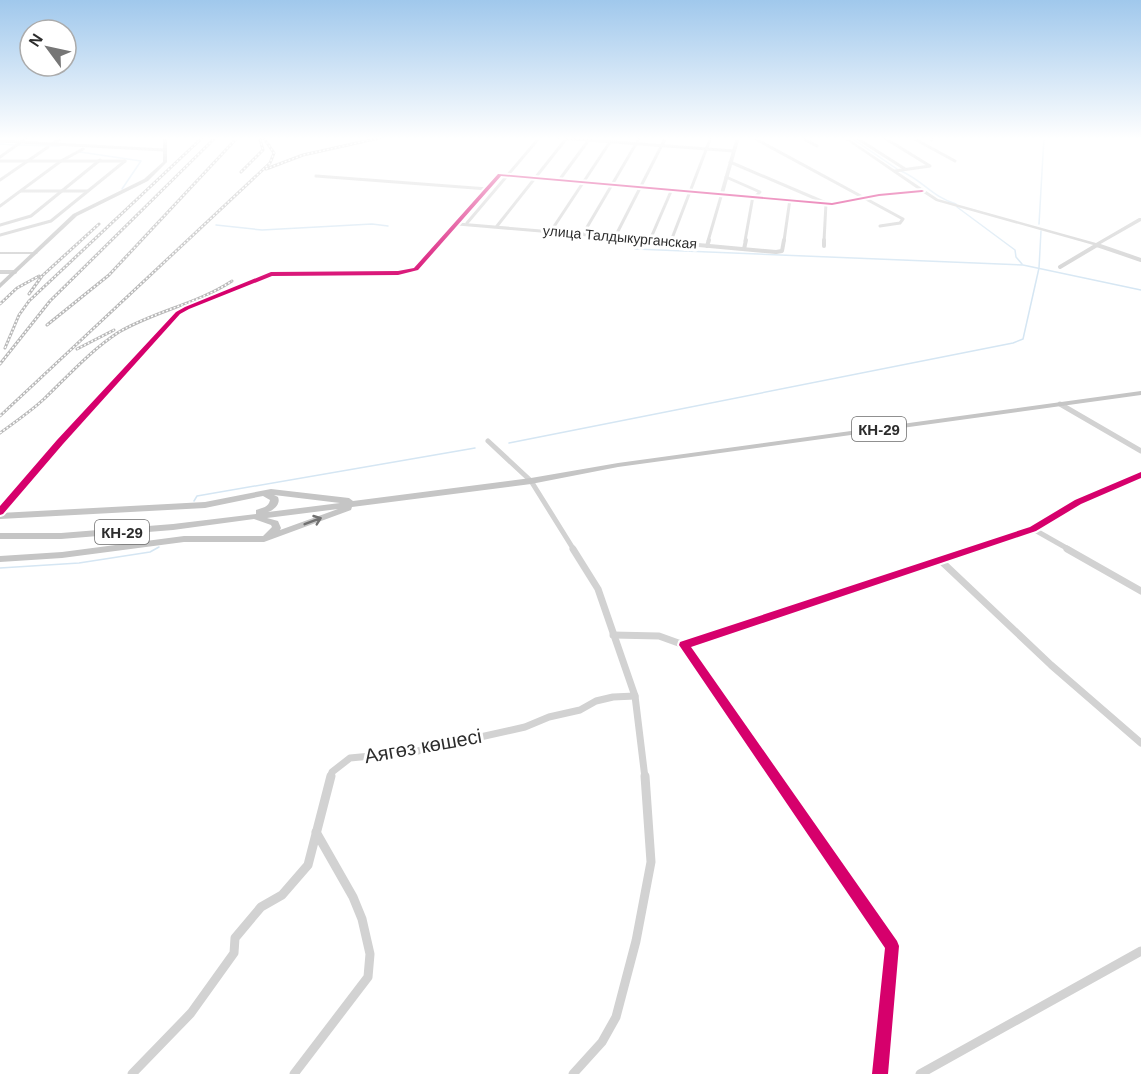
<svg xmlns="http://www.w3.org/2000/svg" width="1141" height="1074" viewBox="0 0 1141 1074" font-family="Helvetica,sans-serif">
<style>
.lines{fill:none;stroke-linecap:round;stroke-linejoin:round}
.stream{stroke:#d5e6f3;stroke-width:1.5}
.minor-far4{stroke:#d2d2d2;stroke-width:3}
.minor-far3{stroke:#d2d2d2;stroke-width:4}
.minor-far2{stroke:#d2d2d2;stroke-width:5}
.minor-far1{stroke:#d2d2d2;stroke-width:7}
.minor{stroke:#d2d2d2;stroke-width:9}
.tertiary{fill:#d2d2d2;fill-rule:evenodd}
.secondary{fill:#cbcbcb;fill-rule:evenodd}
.primary{fill:#c5c5c5;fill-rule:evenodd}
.rail-casing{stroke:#b9b9b9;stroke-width:3}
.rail{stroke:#fff;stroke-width:1.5;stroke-dasharray:2;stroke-linecap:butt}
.cycleway-casing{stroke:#fff;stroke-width:4}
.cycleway{fill:#d6006c;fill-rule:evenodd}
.oneway{stroke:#717171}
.labels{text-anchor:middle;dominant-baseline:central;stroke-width:6;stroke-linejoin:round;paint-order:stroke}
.far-street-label{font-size:14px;fill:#2d2d2d;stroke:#fff}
.shield{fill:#fff;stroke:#6c6c6c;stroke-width:1.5}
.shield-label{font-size:15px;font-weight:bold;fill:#2d2d2d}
.near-street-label{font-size:20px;fill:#2d2d2d;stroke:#fff}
</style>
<rect width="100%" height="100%" fill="#fff"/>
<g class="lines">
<g class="stream">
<polyline points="850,137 897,169"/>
<polyline points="0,144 14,145"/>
<polyline points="19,145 59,146"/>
<polyline points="80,152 141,161 122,189"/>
<path d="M901,171c21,9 33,27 55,33"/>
<polyline points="957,207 1015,250 1016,257 1022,264"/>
<polyline points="1039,224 1044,137"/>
<polyline points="216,225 262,230 372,224 388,226"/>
<polyline points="635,249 1023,265 1141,290"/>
<polyline points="509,443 1013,343 1023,339 1039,268 1041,231"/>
<polyline points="194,501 197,496 475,448"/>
<polyline points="0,568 79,563 150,552 159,547"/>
</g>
<g class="minor-far4">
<polyline points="547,137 734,151"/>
<polyline points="752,137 903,219 900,223 880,226"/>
<polyline points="800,137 817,146"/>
<polyline points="855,137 905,169"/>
<polyline points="883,137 930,166 895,171"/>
<polyline points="911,137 955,161"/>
<polyline points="931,140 932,137"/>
<polyline points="0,141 164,150"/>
<polyline points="52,144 63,137"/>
<polyline points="0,157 28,137"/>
<polyline points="0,161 125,161"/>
<polyline points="730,162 826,203"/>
<polyline points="316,176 488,189"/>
<polyline points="726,177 760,192 756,196"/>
<polyline points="560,179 588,141"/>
<polyline points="0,180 48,147"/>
<polyline points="21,191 87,191"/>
<polyline points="0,206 61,161 83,149"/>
<polyline points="467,223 540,137"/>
<polyline points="458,224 660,241"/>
<polyline points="0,225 31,216 100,160"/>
<polyline points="497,226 566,139"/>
<polyline points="551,231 610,142"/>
<polyline points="583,234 640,137"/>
<polyline points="0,235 51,221 125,161"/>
<polyline points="615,237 666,137"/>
<polyline points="650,240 672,189"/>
<polyline points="671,241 711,137"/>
<polyline points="708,241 722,193"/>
<polyline points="745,241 753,196"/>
<polyline points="784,241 790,199"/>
<polyline points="824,241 826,203"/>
</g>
<g class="minor-far3">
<polyline points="644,240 776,252 782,251 784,240"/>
<polyline points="671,242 672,240"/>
<polyline points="707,246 709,240"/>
<polyline points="824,246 824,240"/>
<polyline points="744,249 746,240"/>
<polyline points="1060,267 1097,245 1141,260"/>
<polyline points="0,272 15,272"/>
</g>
<g class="minor-far2">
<polyline points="1060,404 1141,451"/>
<polyline points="488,441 531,481 574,550"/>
<polyline points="1033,529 1070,550"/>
<polyline points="970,550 1033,529 1078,502 1141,475"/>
</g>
<g class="minor-far1">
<polyline points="573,549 598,589 635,696 645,778"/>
<polyline points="1067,549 1141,591"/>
<polyline points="941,561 1051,665 1141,743"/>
<polyline points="613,635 659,636 684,645"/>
<polyline points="330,778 332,772 350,758 413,752 525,727 549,717 580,710 596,701 613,697 635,696"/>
<polyline points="776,778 684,645 974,549"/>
</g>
<g class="minor">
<polyline points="775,776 892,946 880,1074"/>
<polyline points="132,1074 191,1013 234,953 235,938 261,907 282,895 308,865 331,776"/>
<polyline points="294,1074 368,977 370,954 362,919 353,897 316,832"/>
<polyline points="573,1074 602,1042 616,1017 636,941 651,862 645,776"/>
<polyline points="920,1074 1141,951"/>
</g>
<g class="tertiary">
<polygon points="736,137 740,137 724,193 832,203 879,194 919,190 842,137 846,137 938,199 1096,243 1139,218 1141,218 1141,221 1097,246 936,201 922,192 879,196 832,205 501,176 418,270 398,274 272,275 189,309 180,314 62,443 3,514 0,514 0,507 58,441 176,312 185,307 271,273 398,272 414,268 500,174 720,193"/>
<polygon points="0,252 36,252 38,253 36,254 0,254"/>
</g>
<polygon class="secondary" points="163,137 167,137 167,162 148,181 77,216 0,288 0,283 73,214 144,179 163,162"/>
<path class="primary" d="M1141,391v4l-523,72 -87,17 -179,23 -1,3 -87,32h-80l-122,16 -62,4v-6l62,-4 122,-16h79l9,-9 -1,-2 -17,-6 -81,11 -112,9h-61v-6h61l112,-9 83,-10v-4c6,-2 13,-3 14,-10l-7,-4 -58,12 -205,11v-6l205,-11 66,-13 78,9 4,3 178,-23 87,-15zM274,495l66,8 -72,9c6,-2 13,-8 10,-15zM338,509l-58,21 1,-2 -3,-7 -11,-3z"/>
<g class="rail-casing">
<g id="rail">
<polyline points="266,169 303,155 384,137"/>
<polyline points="241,172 263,150 260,139"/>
<polyline points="29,294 42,276 99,224"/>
<polyline points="0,304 17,288 39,276"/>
<polyline points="47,325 109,275 238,137"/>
<polyline points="5,348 19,315 29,301 203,137"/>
<polyline points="77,349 114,330"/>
<polyline points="0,364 50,301 216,137"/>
<polyline points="0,416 270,163 274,153 263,137"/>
<path d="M0,433c15,-11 30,-21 44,-34 24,-23 47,-49 75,-67 36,-21 78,-28 113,-51"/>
</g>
</g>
<use href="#rail" class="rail"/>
<g class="cycleway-casing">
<g id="cycleway">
<polygon points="498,174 832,203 879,194 922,190 924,191 922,192 879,196 832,205 501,176 418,270 398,275 272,276 189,309 180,314 63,444 3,514 0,515 0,506 57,440 176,312 185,307 271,272 398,271 414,268"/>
<polygon points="1141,472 1141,478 1081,504 1036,531 691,647 897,941 899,946 888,1074 872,1074 885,948 679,645 680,642 1030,527 1075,500"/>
</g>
</g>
<use href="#cycleway" class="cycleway"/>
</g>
<defs><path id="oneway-shaft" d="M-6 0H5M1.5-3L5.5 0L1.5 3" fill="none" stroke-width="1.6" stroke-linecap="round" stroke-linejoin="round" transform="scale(1.5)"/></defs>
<use class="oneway" href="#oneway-shaft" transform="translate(313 521) rotate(-21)"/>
<linearGradient id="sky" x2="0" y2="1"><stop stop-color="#a0c8ec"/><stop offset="0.48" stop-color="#fff"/><stop offset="1" stop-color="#fff" stop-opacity="0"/></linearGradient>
<rect width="1141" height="288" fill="url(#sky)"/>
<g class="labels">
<g class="far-street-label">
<text transform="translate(620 237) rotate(5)">улица Талдыкурганская</text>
</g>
<g class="shield">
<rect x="852" y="417" width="54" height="24" rx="4.5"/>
<rect x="95" y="520" width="54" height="24" rx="4.5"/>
</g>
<g class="shield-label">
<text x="879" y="429">КН-29</text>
<text x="122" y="532">КН-29</text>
</g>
<g class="near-street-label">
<text transform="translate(423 746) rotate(-10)">Аягөз көшесі</text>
</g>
</g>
<g transform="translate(48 48) rotate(303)"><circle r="28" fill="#ffffff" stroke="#ababab" stroke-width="1.5"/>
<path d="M0-4.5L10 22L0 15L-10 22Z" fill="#767676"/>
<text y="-9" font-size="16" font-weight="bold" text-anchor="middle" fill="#2d2d2d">N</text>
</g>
</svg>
